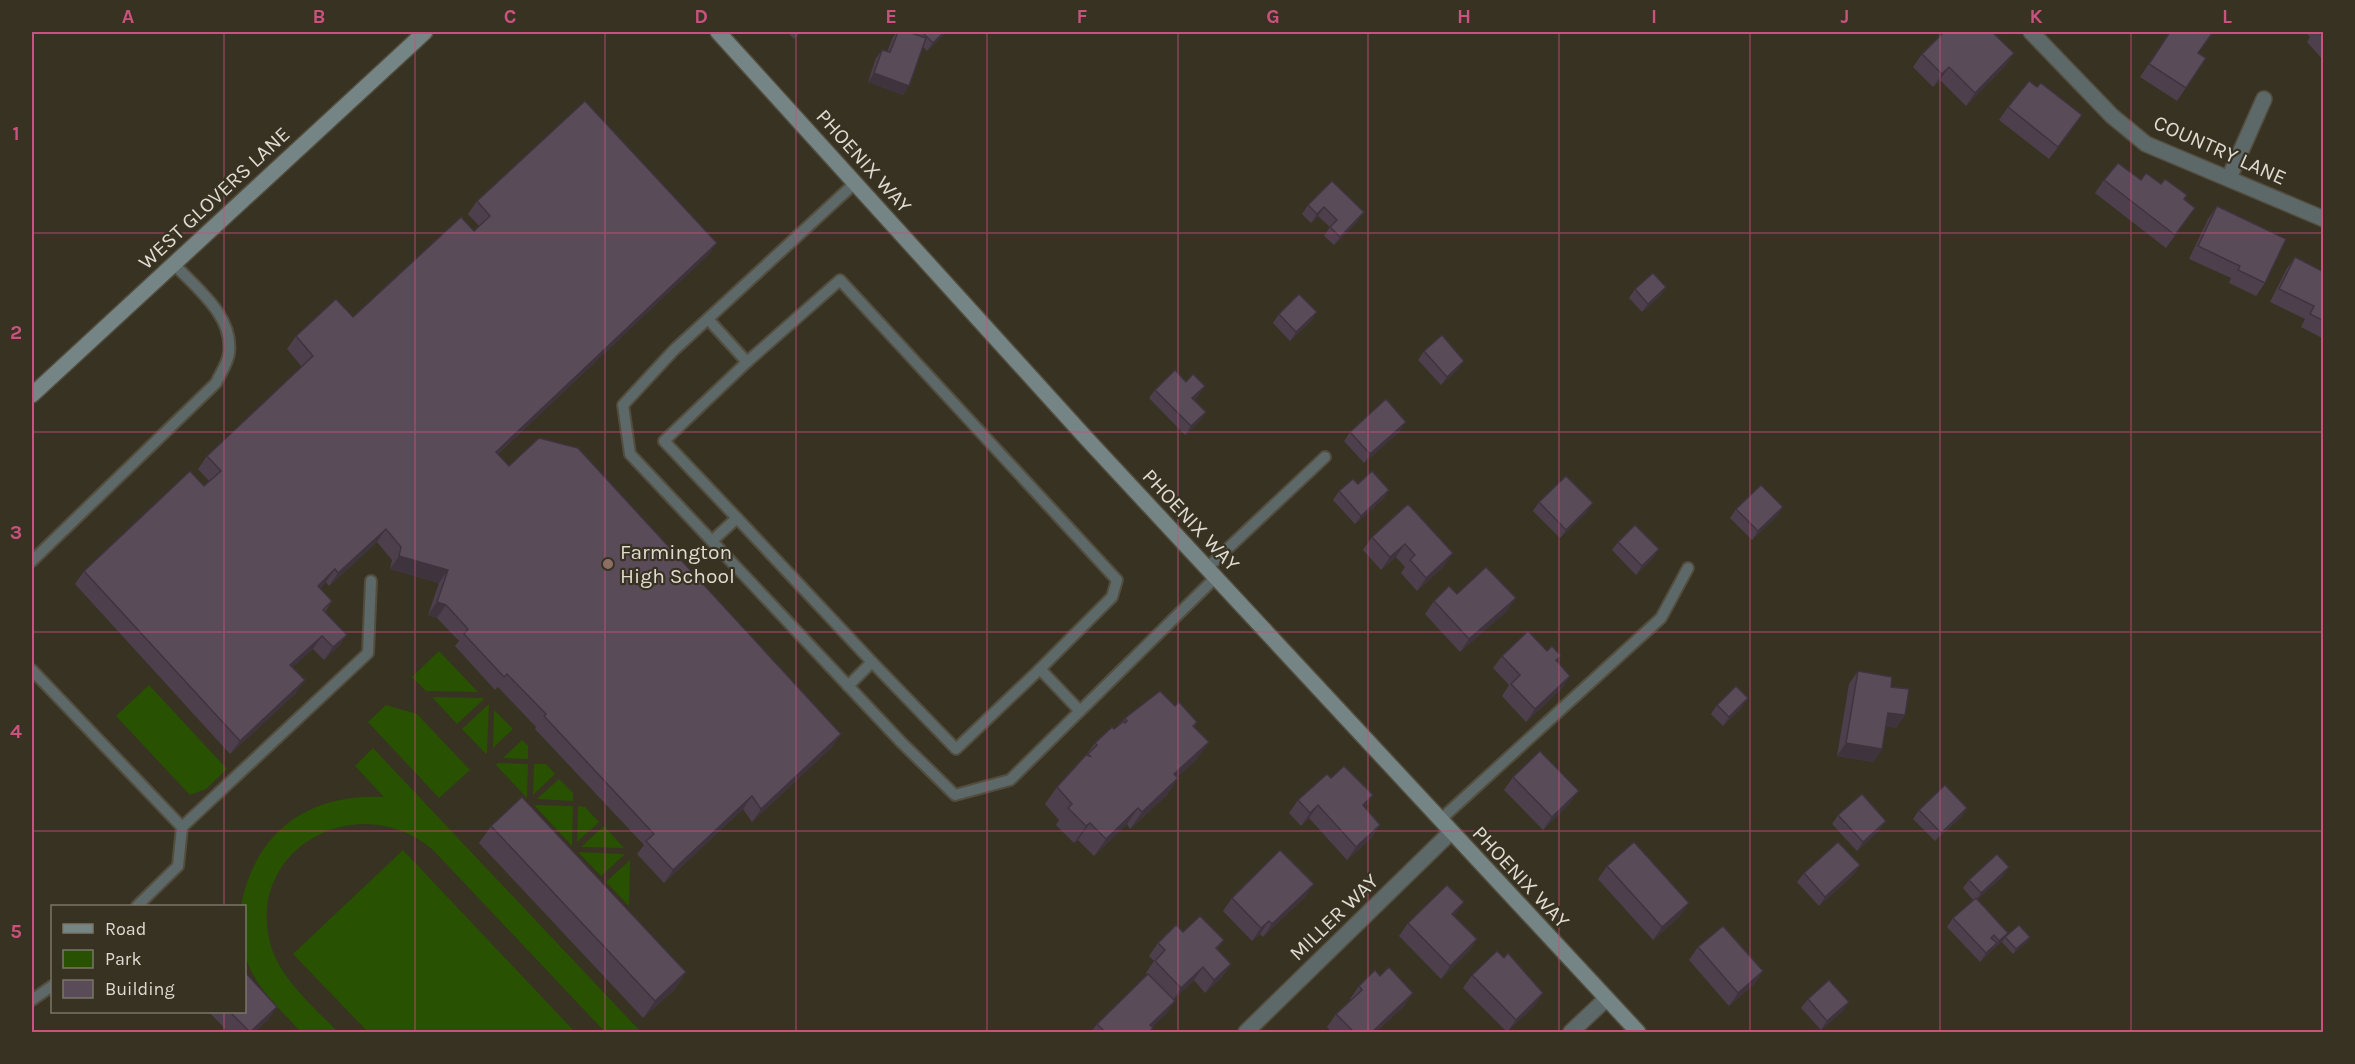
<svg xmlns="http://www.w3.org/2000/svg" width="2355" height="1064" viewBox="0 0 2355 1064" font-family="Karla,sans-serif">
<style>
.green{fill:#285101}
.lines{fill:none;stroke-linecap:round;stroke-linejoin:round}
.lane-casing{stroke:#534d3e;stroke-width:14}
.street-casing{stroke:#534d3e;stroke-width:18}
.secondary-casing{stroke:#534d3e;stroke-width:18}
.lane{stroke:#5d6868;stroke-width:10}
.street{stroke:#5d6868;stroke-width:15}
.secondary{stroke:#758585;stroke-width:15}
.wall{fill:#4d404c}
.shaded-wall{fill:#3f343e}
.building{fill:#5a4b58;stroke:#3f343e;stroke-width:1.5}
.grid{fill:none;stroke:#cb527e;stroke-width:1.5;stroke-opacity:0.55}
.education-dot{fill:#8d6e63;stroke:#383222;stroke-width:2}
.labels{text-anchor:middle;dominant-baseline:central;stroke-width:4.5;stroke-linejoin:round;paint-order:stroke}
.street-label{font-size:21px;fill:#dfdbd1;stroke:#383222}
.poi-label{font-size:21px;fill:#dfdbd1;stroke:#383222;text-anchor:start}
.neatline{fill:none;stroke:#cb527e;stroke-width:2}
.grid-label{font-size:20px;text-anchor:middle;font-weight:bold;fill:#cb527e}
</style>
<rect width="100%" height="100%" fill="#383222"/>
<g class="green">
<polygon points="439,651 478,692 426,691 412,677"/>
<polygon points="149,685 227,769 206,789 190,795 116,716"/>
<polygon points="432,697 483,698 484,699 457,724"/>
<polygon points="489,704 487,753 486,754 462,729"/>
<polygon points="386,705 417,714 470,770 439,798 368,722"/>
<polygon points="494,710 513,729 493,748"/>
<polygon points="522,740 528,746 528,759 503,758"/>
<path d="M373,748l268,284h-36l-172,-182c-73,-63 -187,-3 -163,93 10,36 43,63 68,89h-37c-21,-23 -52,-50 -57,-83 -1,-14 0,-29 0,-43h-3c14,-75 68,-113 143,-109l-29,-31z"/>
<polygon points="498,763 528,764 527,798 496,765"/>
<polygon points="534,764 546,764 555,774 533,795"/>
<polygon points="559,779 573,793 573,801 537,799"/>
<polygon points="534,805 573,806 572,846"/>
<polygon points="578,806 585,807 599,822 577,842"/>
<polygon points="604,826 624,848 581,847"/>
<polygon points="403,850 575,1032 368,1032 293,954"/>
<polygon points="578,852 625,854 601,876"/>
<polygon points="630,860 629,906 606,882"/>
</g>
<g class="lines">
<g class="lane-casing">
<g id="lane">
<polyline points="855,183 674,350 623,405 630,454 901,742 955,795 1010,780 1215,578"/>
<polyline points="708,319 747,362 840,280 1117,580 1112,597 1040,669 1080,711"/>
<polyline points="737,518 664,441 747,362"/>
<polyline points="712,541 737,518 872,662 848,686"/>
<path d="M32,561l184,-178c4,-9 12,-20 13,-30 5,-37 -33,-65 -55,-89"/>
<polyline points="1207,568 1325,457"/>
<polyline points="872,662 956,749 1040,669"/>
<polyline points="32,670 182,827 178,866 137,906"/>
<polyline points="1440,820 1661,618 1688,568"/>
<polyline points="182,827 368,653 371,581"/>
<polyline points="32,1000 52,986"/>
</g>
</g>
<g class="street-casing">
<g id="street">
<polyline points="2031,32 2112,116 2146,144 2324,219"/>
<polyline points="2229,178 2264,99"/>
<polyline points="1246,1032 1451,832"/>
<polyline points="1571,1032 1606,999"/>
</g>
</g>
<g class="secondary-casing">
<g id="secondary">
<polyline points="718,32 1087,439 1638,1032"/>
<polyline points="32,395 425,32"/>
</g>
</g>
<use href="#lane" class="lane"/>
<use href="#street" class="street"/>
<use href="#secondary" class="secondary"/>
</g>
<g class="wall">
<polygon points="787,32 802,32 794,39"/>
<polygon points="897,32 946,32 927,51 923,47 903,95 868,82 876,58 882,50 887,52 893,37"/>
<polygon points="2170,32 2213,32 2198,53 2206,58 2177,101 2140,77"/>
<polygon points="2306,32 2324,32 2324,61 2307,42 2310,37"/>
<polygon points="2014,53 2005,66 1966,106 1940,80 1933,87 1913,67 1922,54"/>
<polygon points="2008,107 2073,128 2049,159 1999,120"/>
<polygon points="2104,180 2141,180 2161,184 2184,199 2186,221 2166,248 2095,193"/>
<polygon points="1332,181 1358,221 1334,245 1324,236 1330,227 1318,216 1311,223 1302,214 1308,205"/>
<polygon points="477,201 717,243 708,255 498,454 509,466 832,747 752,822 743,809 664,883 637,854 644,845 535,729 536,727 498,687 495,690 455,646 459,641 437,618 428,615 439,583 390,569 392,560 377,542 329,586 326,582 320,588 332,601 325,612 347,635 338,647 324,660 313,649 292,667 296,693 230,754 75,584 84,571 209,481 198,469 207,456 302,367 287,349 296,336 353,317 474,231 479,226 468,214"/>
<polygon points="2217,206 2265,283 2256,296 2229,283 2231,278 2189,259 2208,219"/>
<polygon points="2295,257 2324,272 2324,335 2322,338 2301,327 2305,319 2270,302 2286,270"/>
<polygon points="1666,287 1660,296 1642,312 1629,298 1635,289"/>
<polygon points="1317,312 1311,321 1290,341 1273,323 1279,314"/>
<polygon points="1424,351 1458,369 1441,385 1418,360"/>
<polygon points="1155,390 1199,395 1194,400 1206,412 1200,421 1185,435 1149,398"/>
<polygon points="1400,431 1364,463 1344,441 1350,432"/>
<polygon points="1358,484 1389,490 1383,499 1355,524 1333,500 1339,491"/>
<polygon points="1539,502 1587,512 1560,538 1533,511"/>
<polygon points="1408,504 1444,566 1417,591 1401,573 1405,567 1396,557 1381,570 1363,550 1372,537"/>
<polygon points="1783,507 1777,516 1752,540 1730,518 1736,509"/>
<polygon points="1618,542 1659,549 1653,558 1636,575 1612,550"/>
<polygon points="1457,594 1507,611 1460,652 1425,614 1434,601"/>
<polygon points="1547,651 1561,656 1557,661 1570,676 1561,689 1526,722 1502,696 1509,685 1493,668 1502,656"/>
<polygon points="1858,671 1891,687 1905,715 1896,728 1886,726 1882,749 1873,762 1837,756 1849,684"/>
<polygon points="1717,705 1742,707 1723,726 1711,714"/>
<polygon points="1175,706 1197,722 1194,727 1197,759 1177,777 1178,778 1167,795 1130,829 1127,824 1094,856 1078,840 1074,843 1056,825 1059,820 1045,804 1057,787 1086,755 1095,743 1114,729 1125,718"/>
<polygon points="1513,777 1570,803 1543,830 1504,790"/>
<polygon points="1331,778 1373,795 1365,807 1380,825 1371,838 1347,860 1309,818 1301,826 1289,813 1298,800"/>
<polygon points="1967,808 1961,817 1935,841 1913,819 1919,810"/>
<polygon points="1838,815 1880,830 1857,851 1832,824"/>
<polygon points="491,826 686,972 675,989 643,1018 479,843"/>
<polygon points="1860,865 1854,874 1819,906 1797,882 1804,873"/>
<polygon points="1607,866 1680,916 1653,940 1598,879"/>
<polygon points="2003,876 1977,899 2008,933 2006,936 2030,937 2027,942 2013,954 2002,942 1993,949 1980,962 1947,927 1953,918 1973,900 1963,888 1969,880"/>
<polygon points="1305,897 1263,937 1260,934 1252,941 1223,911 1232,898"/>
<polygon points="1454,916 1477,939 1468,952 1441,979 1399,936 1408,923"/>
<polygon points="1183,932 1224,940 1217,949 1231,964 1222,977 1205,993 1194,980 1173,1000 1166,1014 1152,1027 1150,1032 1091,1032 1097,1024 1147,975 1146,973 1154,961 1149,956 1158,943"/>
<polygon points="1698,947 1763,971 1754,984 1729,1006 1689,960"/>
<polygon points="1504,958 1543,993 1534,1006 1507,1032 1463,988 1472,975"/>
<polygon points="1359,986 1404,1006 1376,1032 1332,1032 1327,1027 1336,1014 1351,1000 1350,999"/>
<polygon points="1808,999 1849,1002 1843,1011 1821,1030 1801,1008"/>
<polygon points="208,1011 244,1011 268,1020 254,1032 228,1032"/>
</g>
<g class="shaded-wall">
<polygon points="799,32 802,32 794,39"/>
<polygon points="944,32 946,32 927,51 933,43"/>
<polygon points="2014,53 2005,66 1966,106 1975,93"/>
<polygon points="1949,67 1940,80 1933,87 1942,74"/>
<polygon points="874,73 909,86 903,95 868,82"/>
<polygon points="2082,115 2073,128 2049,159"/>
<polygon points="1324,207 1318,216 1311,223 1317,214"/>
<polygon points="2195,208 2186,221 2166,248 2175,235"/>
<polygon points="1364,212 1358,221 1334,245 1340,237"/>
<polygon points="717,243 708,255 487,464 496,452"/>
<polygon points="1666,287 1660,296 1642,312 1648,304"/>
<polygon points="1317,312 1311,321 1290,341 1296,332"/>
<polygon points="1464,361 1458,369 1441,385 1447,377"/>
<polygon points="1205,386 1199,395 1186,407 1192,398"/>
<polygon points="1206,412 1200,421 1185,435 1191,426"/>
<polygon points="1406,422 1400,431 1364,463 1370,454"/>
<polygon points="1389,490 1383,499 1355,524 1361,516"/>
<polygon points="1593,503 1587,512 1560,538 1566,530"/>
<polygon points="1783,507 1777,516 1752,540 1758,531"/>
<polygon points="386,529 377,542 329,586 338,573"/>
<polygon points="1405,544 1396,557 1381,570 1390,557"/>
<polygon points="1659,549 1653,558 1636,575 1642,566"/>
<polygon points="1453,553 1444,566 1417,591 1426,578"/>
<polygon points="399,556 448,570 439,583 390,569"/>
<polygon points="335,569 326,582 309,599 318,586"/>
<polygon points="1516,598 1507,611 1460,652 1469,639"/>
<polygon points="437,602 446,605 437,618 428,615"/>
<polygon points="347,635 338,647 324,660 333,647"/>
<polygon points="322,636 313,649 281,678 290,665"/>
<polygon points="1570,676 1561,689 1526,722 1535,709"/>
<polygon points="305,680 296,693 230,754 240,741"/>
<polygon points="1748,698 1742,707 1723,726 1729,717"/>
<polygon points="1888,713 1905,715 1896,728 1879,725"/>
<polygon points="841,734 832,747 752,822 761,809"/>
<polygon points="1209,742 1197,759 1162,791 1174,774"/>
<polygon points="1846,743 1882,749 1873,762 1837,756"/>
<polygon points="1178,778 1167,795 1130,829 1142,812"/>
<polygon points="1579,791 1570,803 1543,830 1552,817"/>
<polygon points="1373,795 1364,808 1363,805"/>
<polygon points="752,796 743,809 664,883 673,870"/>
<polygon points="1318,805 1309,818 1301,826 1310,813"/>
<polygon points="1138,808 1127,824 1094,856 1106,839"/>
<polygon points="1967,808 1961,817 1935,841 1941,833"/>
<polygon points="1886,821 1880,830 1857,851 1863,842"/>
<polygon points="1090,823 1078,840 1074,843 1086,826"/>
<polygon points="1380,825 1371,838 1347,860 1356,847"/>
<polygon points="1860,865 1854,874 1819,906 1825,897"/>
<polygon points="2009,867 2003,876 1975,902 1981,893"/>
<polygon points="1314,884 1305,897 1263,937 1272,924"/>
<polygon points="1464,902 1455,915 1443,927 1452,914"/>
<polygon points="1689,903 1680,916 1653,940 1662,927"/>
<polygon points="1269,921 1260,934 1252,941 1261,928"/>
<polygon points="2008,933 2002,942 1993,949 1999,941"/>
<polygon points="2030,937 2027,942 2013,954 2016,949"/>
<polygon points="1477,939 1468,952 1441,979 1450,966"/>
<polygon points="1997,943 1990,952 1980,962 1986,953"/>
<polygon points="1231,964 1222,977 1205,993 1214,980"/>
<polygon points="1203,967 1194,980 1172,1001 1181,988"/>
<polygon points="1763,971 1754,984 1729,1006 1738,993"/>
<polygon points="686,972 675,989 643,1018 655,1001"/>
<polygon points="1413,993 1404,1006 1376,1032 1372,1032"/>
<polygon points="1543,993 1534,1006 1507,1032 1516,1020"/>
<polygon points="1175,1001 1166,1014 1147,1032 1150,1025"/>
<polygon points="1849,1002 1843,1011 1821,1030 1827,1021"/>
<polygon points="277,1007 268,1020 254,1032 250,1032"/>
</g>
<g class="building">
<polygon points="898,32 908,32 926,38 909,86 874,73 882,50 890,52"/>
<polygon points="922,32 944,32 933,43"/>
<polygon points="1944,32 1992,32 2014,53 1975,93 1949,67 1942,74 1922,54"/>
<polygon points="2170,32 2213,32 2198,53 2206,58 2186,88 2149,64"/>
<polygon points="2318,32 2324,32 2324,38"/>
<polygon points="2029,81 2037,87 2041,83 2082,115 2058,147 2008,107"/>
<polygon points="585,101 717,243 496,452 509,466 539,438 578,448 841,734 761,809 752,796 673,870 646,841 654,834 544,716 546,714 507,674 504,677 464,634 468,629 446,605 437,602 448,570 399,556 401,547 386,529 338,573 335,569 318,586 332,601 323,610 347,635 333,647 322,636 290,665 305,680 240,741 84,571 190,471 204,486 221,471 207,456 313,356 296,336 336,299 353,317 461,217 474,231 490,216 477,201"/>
<polygon points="2118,163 2141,180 2146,173 2161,184 2165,179 2187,195 2184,199 2195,208 2175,235 2104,180"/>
<polygon points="1332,181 1364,212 1340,237 1330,227 1337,220 1324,207 1317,214 1308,205"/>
<polygon points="2217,206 2286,239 2265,283 2238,270 2240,266 2198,246"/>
<polygon points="2295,257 2324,272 2324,321 2310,314 2314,306 2279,289"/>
<polygon points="1653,273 1666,287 1648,304 1635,289"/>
<polygon points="1299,294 1317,312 1296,332 1279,314"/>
<polygon points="1442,335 1464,361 1447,377 1424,351"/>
<polygon points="1175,370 1186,382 1193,374 1205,386 1192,398 1206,412 1191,426 1155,390"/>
<polygon points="1386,399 1406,422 1370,454 1350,432"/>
<polygon points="1372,471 1389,490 1361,516 1339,491 1353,479 1358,484"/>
<polygon points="1566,476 1593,503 1566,530 1539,502"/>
<polygon points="1761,485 1783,507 1758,531 1736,509"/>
<polygon points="1408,504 1453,553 1426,578 1410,560 1415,555 1405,544 1390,557 1372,537"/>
<polygon points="1635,525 1659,549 1642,566 1618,542"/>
<polygon points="1486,567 1516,598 1469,639 1434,601 1449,586 1457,594"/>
<polygon points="1528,631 1547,651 1552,646 1561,656 1556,660 1570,676 1535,709 1511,684 1520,675 1502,656"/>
<polygon points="1858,671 1892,677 1891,687 1909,689 1905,715 1888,713 1882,749 1846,743"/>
<polygon points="1736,686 1748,698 1729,717 1717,705"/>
<polygon points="1160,691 1175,706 1179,702 1197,722 1193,726 1209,742 1174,774 1178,778 1142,812 1138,808 1106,839 1090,823 1086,826 1068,808 1072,804 1057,787 1086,755 1090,756 1088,754 1097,745 1095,743 1112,727 1114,729 1124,721 1125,723 1127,721 1125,718"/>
<polygon points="1540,751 1579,791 1552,817 1513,777"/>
<polygon points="1344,766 1373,795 1363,805 1380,825 1356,847 1318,805 1310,813 1298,800 1327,774 1331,778"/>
<polygon points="1945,785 1967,808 1941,833 1919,810"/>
<polygon points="1862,794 1886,821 1863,842 1838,815"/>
<polygon points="522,797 686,972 655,1001 491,826"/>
<polygon points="1634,842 1689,903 1662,927 1607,866"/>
<polygon points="1838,842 1860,865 1825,897 1804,873"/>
<polygon points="1280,850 1314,884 1272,924 1269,921 1261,928 1232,898"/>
<polygon points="1997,854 2009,867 1981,893 1969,880"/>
<polygon points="1447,885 1464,902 1452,914 1477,939 1450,966 1408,923"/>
<polygon points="1976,898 2008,933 1999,941 1994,935 1991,938 1997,943 1986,953 1953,918"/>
<polygon points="1200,916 1224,940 1216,948 1231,964 1214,980 1203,967 1181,988 1155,961 1165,950 1158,943 1176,925 1183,932"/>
<polygon points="2019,925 2030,937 2016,949 2005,937"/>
<polygon points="1723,926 1763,971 1738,993 1698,947"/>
<polygon points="1497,951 1504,958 1508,953 1543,993 1516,1020 1472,975"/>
<polygon points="1389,967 1413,993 1372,1032 1354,1032 1336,1014 1362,990 1359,986 1375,970 1380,976"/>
<polygon points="244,971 277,1007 250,1032 229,1011 244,1011"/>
<polygon points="1148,974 1175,1001 1150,1025 1153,1028 1149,1032 1105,1032 1097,1024"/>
<polygon points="1829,980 1849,1002 1827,1021 1808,999"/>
<polygon points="1817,1029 1821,1032 1813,1032"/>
</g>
<path class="grid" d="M224,32v874M415,32v1000M605,32v1000M796,32v1000M987,32v1000M1178,32v1000M1368,32v1000M1559,32v1000M1750,32v1000M1940,32v1000M2131,32v1000M32,233h2292M32,432h2292M32,632h2292M32,831h2292M224,1012v20"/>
<circle class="education-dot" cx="608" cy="564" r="6"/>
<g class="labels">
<g class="street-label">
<text transform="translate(2220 150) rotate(24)">COUNTRY LANE</text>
<text transform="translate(864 161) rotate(48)">PHOENIX WAY</text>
<text transform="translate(214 198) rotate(-43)">WEST GLOVERS LANE</text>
<text transform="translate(1191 520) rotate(47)">PHOENIX WAY</text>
<text transform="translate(1521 877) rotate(47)">PHOENIX WAY</text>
<text transform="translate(1334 917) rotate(-44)">MILLER WAY</text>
</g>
<g class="poi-label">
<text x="620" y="552">Farmington<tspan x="620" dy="24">High School</tspan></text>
</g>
</g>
<rect width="2355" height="1064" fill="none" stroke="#383222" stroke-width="66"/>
<rect x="51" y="905" width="195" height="108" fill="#383222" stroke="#7b7668" stroke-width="1.5"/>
<rect x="63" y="924" width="30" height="9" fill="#758585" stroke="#7b7668" stroke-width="1.5"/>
<text x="105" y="935" font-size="18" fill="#dfdbd1">Road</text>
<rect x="63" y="950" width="30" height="18" fill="#285101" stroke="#7b7668" stroke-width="1.5"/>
<text x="105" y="965" font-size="18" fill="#dfdbd1">Park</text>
<rect x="63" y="980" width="30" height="18" fill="#5a4b58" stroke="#7b7668" stroke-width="1.5"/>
<text x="105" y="995" font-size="18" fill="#dfdbd1">Building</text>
<rect x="33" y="33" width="2289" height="998" class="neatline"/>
<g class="grid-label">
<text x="128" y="23">A</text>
<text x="319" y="23">B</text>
<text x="510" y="23">C</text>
<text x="701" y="23">D</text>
<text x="891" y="23">E</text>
<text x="1082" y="23">F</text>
<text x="1273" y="23">G</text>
<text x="1464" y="23">H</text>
<text x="1654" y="23">I</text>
<text x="1845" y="23">J</text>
<text x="2036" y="23">K</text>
<text x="2227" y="23">L</text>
<text x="16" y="140">1</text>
<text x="16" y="339">2</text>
<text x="16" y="539">3</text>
<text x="16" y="738">4</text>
<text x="16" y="938">5</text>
</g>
</svg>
